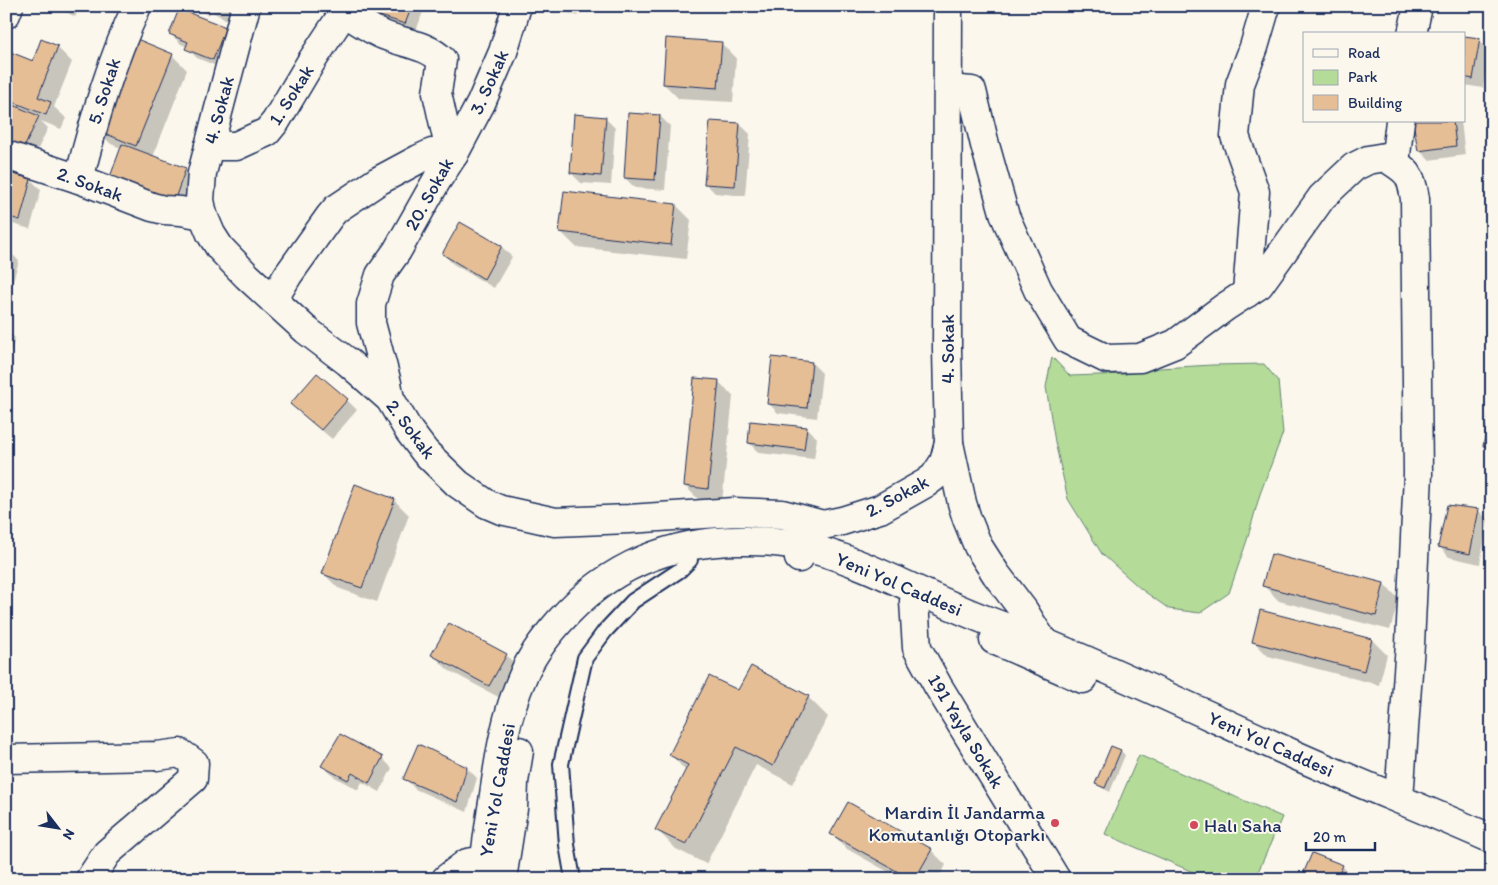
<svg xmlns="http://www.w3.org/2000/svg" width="1498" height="885" viewBox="0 0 1498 885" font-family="Itim,sans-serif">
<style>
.green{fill:#b4db97;stroke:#68857a}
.shadow{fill:#0003}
.building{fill:#e6be96;stroke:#1b2f5e}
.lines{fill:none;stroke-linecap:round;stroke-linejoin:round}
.service-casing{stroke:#1b2f5e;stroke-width:18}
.minor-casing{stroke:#1b2f5e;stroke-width:31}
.tertiary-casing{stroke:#1b2f5e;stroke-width:31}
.secondary-casing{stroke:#1b2f5e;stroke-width:31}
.service{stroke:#fbf7ec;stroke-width:14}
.minor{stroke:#fbf7ec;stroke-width:28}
.tertiary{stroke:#fbf7ec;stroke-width:28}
.secondary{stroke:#fbf7ec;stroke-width:28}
.poi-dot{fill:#d1495b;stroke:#fbf7ec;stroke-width:2}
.labels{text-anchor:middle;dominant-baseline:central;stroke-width:4;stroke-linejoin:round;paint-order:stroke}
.street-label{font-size:19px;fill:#1b2f5e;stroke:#fbf7ec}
.poi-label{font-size:19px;fill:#1b2f5e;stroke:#fbf7ec;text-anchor:end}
</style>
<rect width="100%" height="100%" fill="#fbf7ec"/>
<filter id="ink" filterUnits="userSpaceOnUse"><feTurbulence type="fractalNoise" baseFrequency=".02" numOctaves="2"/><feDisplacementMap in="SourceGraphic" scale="10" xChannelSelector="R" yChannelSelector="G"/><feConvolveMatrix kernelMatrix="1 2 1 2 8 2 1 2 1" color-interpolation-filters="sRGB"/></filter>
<g filter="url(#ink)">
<g class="green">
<polygon points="1052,357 1070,376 1126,374 1160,368 1212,365 1264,364 1278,381 1283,433 1260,494 1247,540 1229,593 1200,613 1169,609 1141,589 1102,554 1068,499 1055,442 1046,387"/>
<polygon points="1139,755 1282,817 1255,879 1209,879 1105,834"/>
</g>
<g class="shadow">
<polygon points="56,6 81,6 75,17"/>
<polygon points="193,6 239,6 230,22 211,11 208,15"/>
<polygon points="378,6 425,6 415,34 386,23 376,13"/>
<polygon points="543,6 580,6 578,16"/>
<polygon points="225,28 235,38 224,69 197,58 187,48 188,47 181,44 171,34"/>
<polygon points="1464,37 1479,40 1489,50 1483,88 1464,85"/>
<polygon points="721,43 736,58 733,102 679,99 664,84"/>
<polygon points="57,47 72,62 54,107 66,118 61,129 41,121 48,128 34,157 6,145 6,58 34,62"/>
<polygon points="172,55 187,70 153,157 185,169 200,184 188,218 121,148 111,144 96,129"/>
<polygon points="660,116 670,126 665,190 635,188 625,178"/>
<polygon points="605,118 615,128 611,185 581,183 571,173"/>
<polygon points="1414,121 1461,121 1465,155 1429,160 1419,150"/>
<polygon points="740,124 750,134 745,196 715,193 705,183"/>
<polygon points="6,173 31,180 41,190 30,229 6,222"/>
<polygon points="676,205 691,220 686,259 576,247 561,232"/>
<polygon points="461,224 502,247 512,257 494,288 453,264 443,254"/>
<polygon points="6,250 9,251 19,261 9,293 6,292"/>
<polygon points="6,329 15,338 6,368"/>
<polygon points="812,363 822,373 817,418 778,413 768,403"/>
<polygon points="718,381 733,396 722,503 700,501 685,486"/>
<polygon points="347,400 357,410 332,439 302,414"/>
<polygon points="1492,411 1492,453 1484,445"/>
<polygon points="807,428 817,438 814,459 759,453 749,443"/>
<polygon points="394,500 409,515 377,602 338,588 323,573"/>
<polygon points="1478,510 1488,520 1480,564 1449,557 1439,546"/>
<polygon points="1272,555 1384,584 1399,599 1390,630 1279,601 1264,586"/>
<polygon points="1372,640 1387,655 1379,685 1268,656 1253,641"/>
<polygon points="433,655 506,655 521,670 504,700 448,670"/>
<polygon points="739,692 808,697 828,717 793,784 756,765 706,864 676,849 656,829 686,771 671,755"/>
<polygon points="340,735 382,758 392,768 380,792 362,782 358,790 333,776 323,766"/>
<polygon points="1121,751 1125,755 1110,792 1102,788 1097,784"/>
<polygon points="467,768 477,778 467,812 415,789 405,778"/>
<polygon points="832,834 931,850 946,865 938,879 901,879 847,849"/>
<polygon points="1342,866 1352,876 1351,879 1302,879"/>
</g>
<g class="building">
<polygon points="377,6 412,6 405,24 374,14"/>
<polygon points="179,9 226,27 213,60 185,49 188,42 169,34"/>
<polygon points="1464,36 1480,38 1473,79 1464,77"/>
<polygon points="132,37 173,54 136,146 94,129"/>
<polygon points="666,38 722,42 718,88 663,84"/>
<polygon points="41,39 58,46 38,97 51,102 46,115 6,99 6,55 8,51 33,61"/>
<polygon points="6,102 39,116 24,148 6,140"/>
<polygon points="628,113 660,115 655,180 624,178"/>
<polygon points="574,114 606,117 601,176 570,173"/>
<polygon points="710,121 740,123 735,186 704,184"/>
<polygon points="1413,121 1453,121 1456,146 1418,151"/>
<polygon points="122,144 186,168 173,204 133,189 135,186 110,177"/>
<polygon points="6,172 31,179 20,220 6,216"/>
<polygon points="564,191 676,204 671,245 559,232"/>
<polygon points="460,222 502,246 484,279 442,254"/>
<polygon points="772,357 812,362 807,408 767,404"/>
<polygon points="317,373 348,399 321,430 290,404"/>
<polygon points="694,378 719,380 708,489 684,486"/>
<polygon points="1492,405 1492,447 1483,446"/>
<polygon points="750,421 807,427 804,450 748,443"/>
<polygon points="355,484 395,499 362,588 322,574"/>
<polygon points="1447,505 1479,509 1470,554 1438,547"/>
<polygon points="1271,554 1384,583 1376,616 1262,586"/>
<polygon points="1260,610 1372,639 1364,671 1252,642"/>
<polygon points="449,623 507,654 489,686 431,655"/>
<polygon points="751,666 809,696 773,766 736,747 686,845 655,830 688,765 669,755 709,676 738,690"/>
<polygon points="340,734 383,757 369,783 352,773 348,780 321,766"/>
<polygon points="418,744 467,767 457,802 403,779"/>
<polygon points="1111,746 1121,750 1105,788 1095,784"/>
<polygon points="848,802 932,849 915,879 911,879 830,834"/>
<polygon points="1312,853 1343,865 1337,879 1301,879"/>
</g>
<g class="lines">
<g class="service-casing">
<polyline id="service" points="573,879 567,845 561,764 585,658 605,631 633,601 680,570 690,560"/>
</g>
<g class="minor-casing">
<g id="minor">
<polyline points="246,6 202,173 200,200 203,215 211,234 220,248 247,276 306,330 348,362 390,399 409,431 425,452 458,484 487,504 501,510 555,522 629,519 734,512 782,514 823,525"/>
<path d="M344,12c12,7 24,16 37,22 20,9 45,10 61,26l-5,33 10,45 7,16"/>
<polyline points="6,14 9,6"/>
<polyline points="1412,34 1418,6"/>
<path d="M948,89l24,2 13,54 20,71 33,74 30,50 39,19 33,-1 35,-14 50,-37 34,-22 63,-88 32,-30 14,-7 17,-3c22,14 26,15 30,42l3,275 -8,170 -11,155"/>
<polyline points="209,146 236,146 267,132 276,121 311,62 348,6"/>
<polyline points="6,155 79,179 152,207 164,210 181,211 203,215"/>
<polyline points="1395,163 1400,121"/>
<path d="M79,179c15,-59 32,-117 58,-173"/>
<polyline points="1247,293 1255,192 1235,136 1240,84 1254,47 1266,6"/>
<polyline points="273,300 288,275 330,216 336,209 378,181 419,159 432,153 454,154"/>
<polyline points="390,399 387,383 371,323 371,304 380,275 397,251 437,180 454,154 481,103 503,52 517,6"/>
<polyline points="914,601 917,648 938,686 1056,879"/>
<polyline points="6,759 157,756 180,753 194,763 193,779 107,853 90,879"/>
<polyline points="446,879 467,863 485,860"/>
</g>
</g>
<g class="tertiary-casing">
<g id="tertiary">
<polyline points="948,6 947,349 949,443 962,503 967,519 978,546 996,574 1024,611 1035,629 1043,641 1048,657"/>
<polyline points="799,558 800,546 809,531 823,525 842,521 880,509 926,483 934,477 944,462 949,443"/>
</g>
</g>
<g class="secondary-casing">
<g id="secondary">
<polyline points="994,640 1083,679"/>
<path d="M483,879c2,-26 6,-52 10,-77 6,-43 12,-86 30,-126 8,-20 21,-37 36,-54 49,-56 114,-83 189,-81 17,0 35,1 52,5 65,14 124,51 186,74 105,39 207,89 309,135 65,29 132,55 197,84"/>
<polyline points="502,879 513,809 514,782 519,751"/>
</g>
</g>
<use href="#service" class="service"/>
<use href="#minor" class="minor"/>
<use href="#tertiary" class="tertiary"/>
<use href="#secondary" class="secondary"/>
</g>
</g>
<g class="poi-dot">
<circle cx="1055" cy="823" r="5"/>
<circle cx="1194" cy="825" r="5"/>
</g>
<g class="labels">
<g class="street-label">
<text transform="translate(489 82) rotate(-66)">3. Sokak</text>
<text transform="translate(104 91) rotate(-72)">5. Sokak</text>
<text transform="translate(291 95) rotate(-58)">1. Sokak</text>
<text transform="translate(219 110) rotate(-75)">4. Sokak</text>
<text transform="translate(90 184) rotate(20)">2. Sokak</text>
<text transform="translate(429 194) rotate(-61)">20. Sokak</text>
<text transform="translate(947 349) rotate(-90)">4. Sokak</text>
<text transform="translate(411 429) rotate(53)">2. Sokak</text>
<text transform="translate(897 496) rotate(-28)">2. Sokak</text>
<text transform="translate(899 584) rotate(23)">Yeni Yol Caddesi</text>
<text transform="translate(966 731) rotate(59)">191 Yayla Sokak</text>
<text transform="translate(1271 744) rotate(24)">Yeni Yol Caddesi</text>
<text transform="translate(497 790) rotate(-80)">Yeni Yol Caddesi</text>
</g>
<g class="poi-label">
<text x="1045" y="812">Mardin İl Jandarma<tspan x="1045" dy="22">Komutanlığı Otoparkı</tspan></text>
<text x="1204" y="825" text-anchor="start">Halı Saha</text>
</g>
</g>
<rect width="1498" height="885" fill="none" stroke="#fbf7ec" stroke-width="25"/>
<rect x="12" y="12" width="1473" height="860" fill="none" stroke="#1b2f5e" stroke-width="2" filter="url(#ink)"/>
<rect x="1303" y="32" width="162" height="90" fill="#fbf7ec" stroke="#a1a7b3"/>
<rect x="1313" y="49" width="25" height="8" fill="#fbf7ec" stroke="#a1a7b3"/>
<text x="1348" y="58" font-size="15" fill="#1b2f5e">Road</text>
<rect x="1313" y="70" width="25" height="15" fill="#b4db97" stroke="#a1a7b3"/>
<text x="1348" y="82" font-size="15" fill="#1b2f5e">Park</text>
<rect x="1313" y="95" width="25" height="15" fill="#e6be96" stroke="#a1a7b3"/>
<text x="1348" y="108" font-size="15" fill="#1b2f5e">Building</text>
<g transform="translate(58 828) rotate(121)" stroke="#fbf7ec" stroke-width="4" paint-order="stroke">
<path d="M0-4L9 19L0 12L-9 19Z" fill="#1b2f5e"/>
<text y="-8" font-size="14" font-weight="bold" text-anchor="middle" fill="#1b2f5e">N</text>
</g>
<path d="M1306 842v8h69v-8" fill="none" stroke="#1b2f5e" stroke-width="2.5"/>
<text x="1313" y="842" font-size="15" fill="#1b2f5e" stroke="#fbf7ec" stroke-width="4" paint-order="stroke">20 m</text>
</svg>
